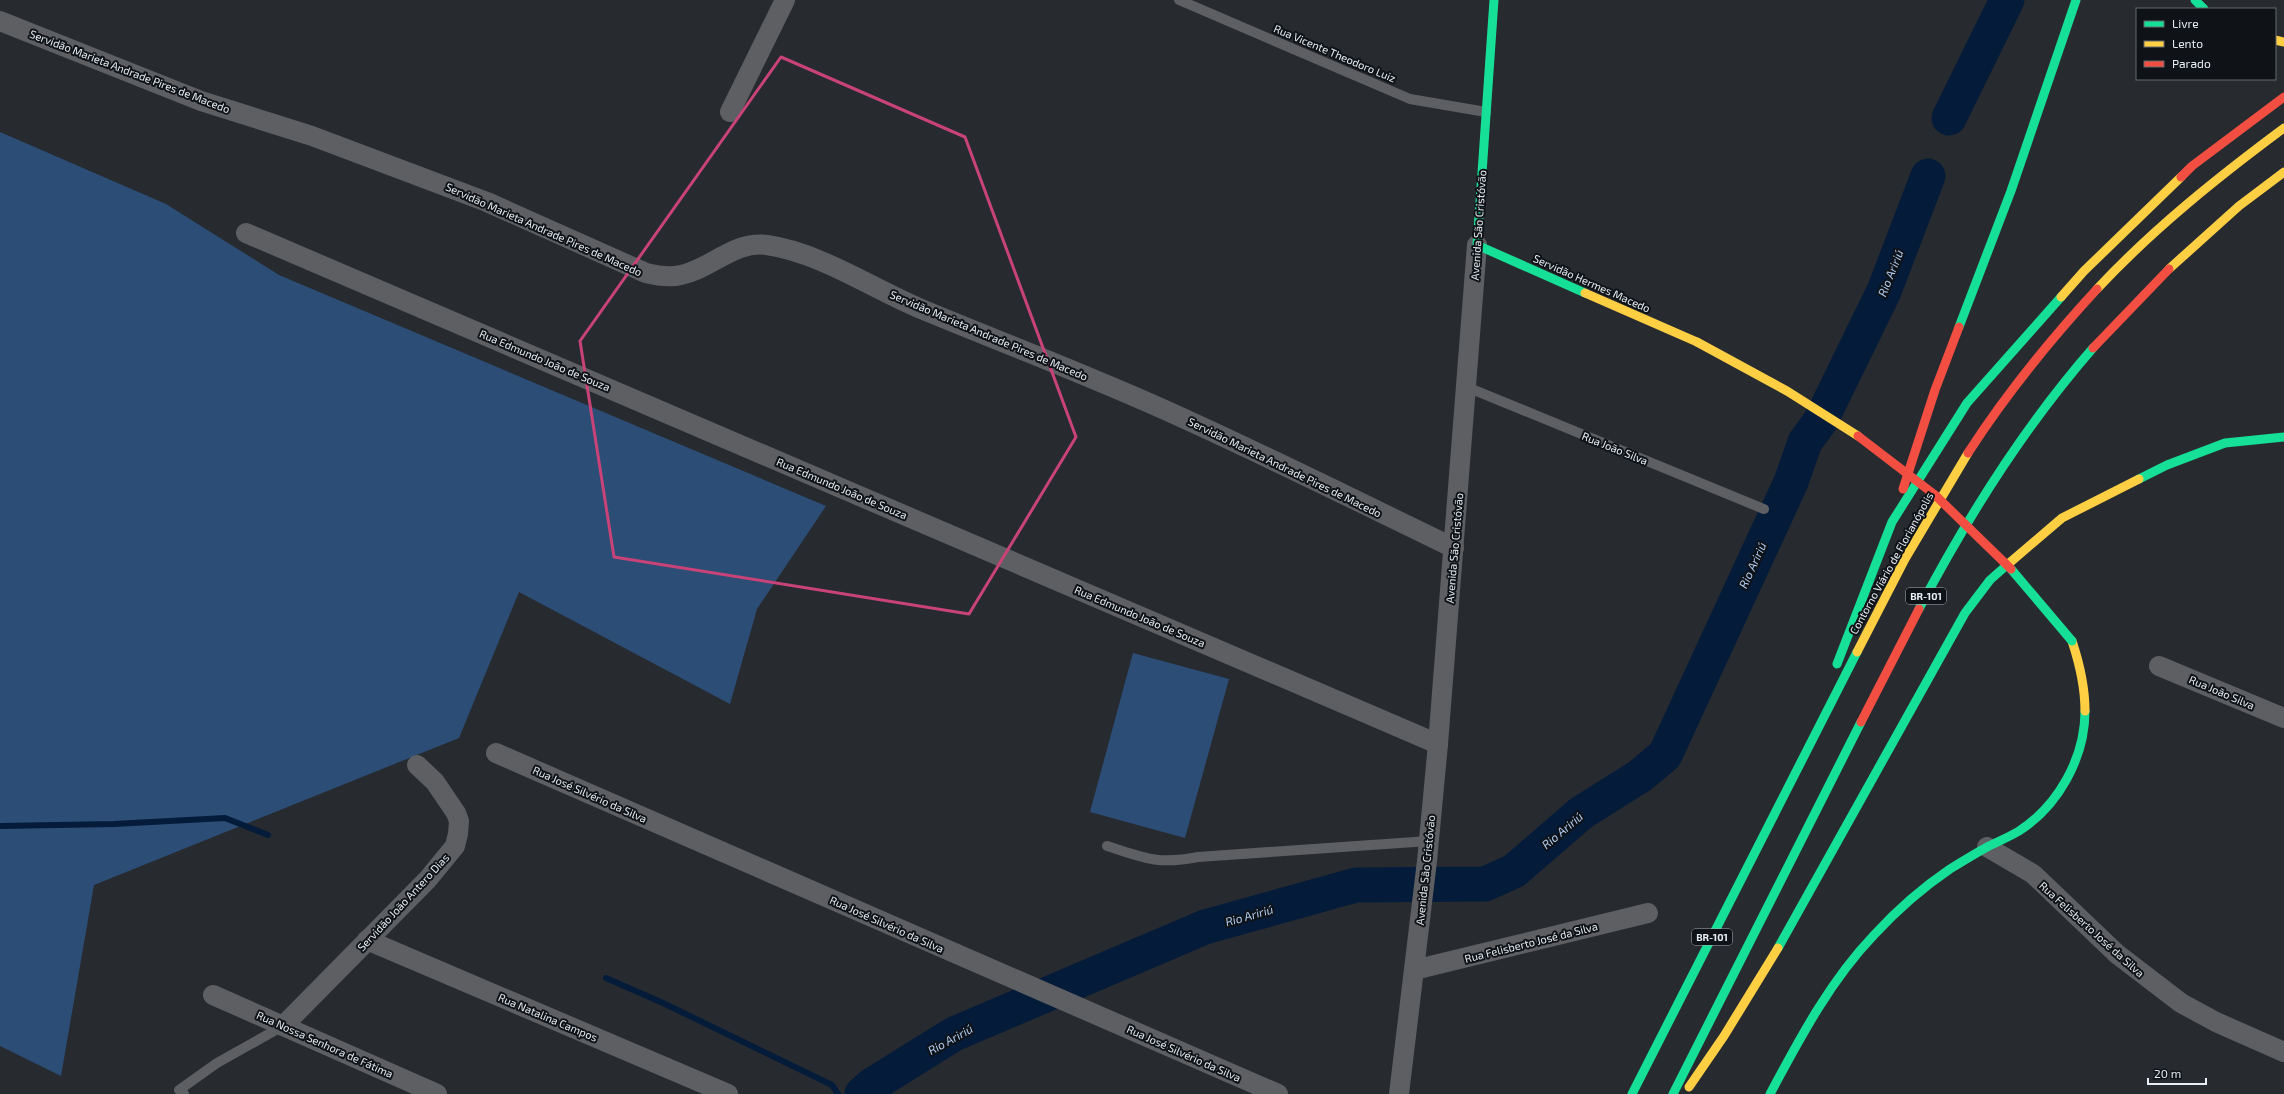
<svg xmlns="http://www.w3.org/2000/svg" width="2284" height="1094" viewBox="0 0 2284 1094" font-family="'Exo 2',sans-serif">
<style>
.green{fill:#2c4d76}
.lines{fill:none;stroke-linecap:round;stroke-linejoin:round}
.stream{stroke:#041b3a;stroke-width:6}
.river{stroke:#041b3a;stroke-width:35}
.lane{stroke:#5e5f62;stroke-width:10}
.street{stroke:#5e5f62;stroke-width:20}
.fast{stroke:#16e098;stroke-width:9}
.slow{stroke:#ffcf43;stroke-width:9}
.jam{stroke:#f24e42;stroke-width:9}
.fast-bridge{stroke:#16e098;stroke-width:9}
.slow-bridge{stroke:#ffcf43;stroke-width:9}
.jam-bridge{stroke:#f24e42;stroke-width:9}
.marked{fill:none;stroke:#c94379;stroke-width:3;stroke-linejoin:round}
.labels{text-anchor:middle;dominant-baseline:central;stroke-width:4;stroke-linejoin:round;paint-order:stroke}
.shield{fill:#0f1317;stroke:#a6acb1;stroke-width:1}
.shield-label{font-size:10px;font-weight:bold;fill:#e7edf3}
.street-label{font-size:11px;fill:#e7edf3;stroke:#0f1317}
.water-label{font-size:12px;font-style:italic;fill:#afccf1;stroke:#0f1317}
</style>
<rect width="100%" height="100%" fill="#272b30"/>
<g class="green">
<polygon points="0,132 166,204 279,275 826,506 757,609 730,704 519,592 459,738 94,885 61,1076 0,1046"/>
<polygon points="1133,653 1229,679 1185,838 1090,812"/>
</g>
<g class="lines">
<g class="stream">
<polyline points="0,826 114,824 225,818 268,835"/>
<polyline points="606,978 663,1003 832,1085 838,1094"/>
</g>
<g class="river">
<polyline points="1949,118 2007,0"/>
<polyline points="862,1094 872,1085 954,1034 1205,927 1356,885 1485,884 1514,871 1581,813 1640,776 1665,755 1791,482 1805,442 1821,420 1884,291 1928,176"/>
</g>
<g class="lane">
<polyline points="1179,0 1410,99 1486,112"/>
<polyline points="1467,387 1764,509"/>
<path d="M1107,846c38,12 50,19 91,11l231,-16"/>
<polyline points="184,1094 179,1090 217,1063 283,1026"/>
</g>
<g class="street">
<path d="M0,21l201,80 111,35 175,66 159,71c12,3 23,5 35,2 30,-6 54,-35 86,-30 55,8 107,45 159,66 87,36 175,69 261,109 90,41 178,85 267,128"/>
<polyline points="730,112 785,0"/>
<polyline points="246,233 1438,744"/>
<polyline points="2159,666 2284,718"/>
<polyline points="496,753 1278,1094"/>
<polyline points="1987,847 2033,874 2117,954 2181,1003 2216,1022 2284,1052"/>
<polyline points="367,940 728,1094"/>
<polyline points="1414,970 1648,913"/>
<polyline points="213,995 437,1094"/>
<polyline points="283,1026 428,879 455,846 458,834 459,821 456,813 435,782 417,765"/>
<polyline points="1399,1094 1427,861 1438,744 1477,245"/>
</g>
<g class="fast">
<polyline points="1494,0 1477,245 1585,293"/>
<polyline points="2195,0 2204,9"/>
<polyline points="1959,327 2011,191 2076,0"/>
<polyline points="2139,479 2167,465 2225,443 2284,437"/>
<path d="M1919,609c49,-93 105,-182 174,-261"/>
<polyline points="1837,664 1892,522 1967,403 2061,297"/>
<polyline points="1778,948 1965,613 1990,580 2007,565"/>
<polyline points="1632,1094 1857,652"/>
<polyline points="1673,1094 1861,722"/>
<path d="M1770,1094c30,-56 60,-113 104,-159 23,-25 48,-47 76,-66 13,-8 26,-16 39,-23 10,-5 20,-9 30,-15 39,-25 66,-73 66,-120"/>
</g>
<g class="slow">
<polyline points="2275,40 2284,42"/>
<polyline points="2169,269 2239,206 2284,172"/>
<path d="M2097,289c56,-60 121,-112 187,-161"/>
<polyline points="1585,293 1697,342"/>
<polyline points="2061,297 2084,271 2181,177"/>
<polyline points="2007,565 2062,518 2139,479"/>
<path d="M2072,641c8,24 13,45 13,70"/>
<polyline points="1857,652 1905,559 1968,453"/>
<polyline points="1689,1087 1724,1036 1778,948"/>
</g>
<g class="jam">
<polyline points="2181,177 2192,166 2284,97"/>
<polyline points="2093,348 2169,269"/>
<path d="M1968,453c38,-59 82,-113 129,-164"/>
<polyline points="1903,489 1935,390 1959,327"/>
<polyline points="1861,722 1919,609"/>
</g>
<polyline class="fast-bridge" points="2011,569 2072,641"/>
<polyline class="slow-bridge" points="1697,342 1787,391 1858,436"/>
<polyline class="jam-bridge" points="1858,436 1935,495 2011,569"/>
</g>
<path class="marked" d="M781,57l184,80 111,300 -107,177 -355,-57 -34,-216z"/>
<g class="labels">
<g class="shield">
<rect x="1906" y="588" width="40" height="16" rx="3"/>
<rect x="1692" y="929" width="40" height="16" rx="3"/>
</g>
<g class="shield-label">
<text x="1926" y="596">BR-101</text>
<text x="1712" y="937">BR-101</text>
</g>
<g class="street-label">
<text transform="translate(1335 53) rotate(23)">Rua Vicente Theodoro Luiz</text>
<text transform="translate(130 71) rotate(21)">Servidão Marieta Andrade Pires de Macedo</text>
<text transform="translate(1478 225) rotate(-86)">Avenida São Cristóvão</text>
<text transform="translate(544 229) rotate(24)">Servidão Marieta Andrade Pires de Macedo</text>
<text transform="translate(1592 283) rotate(24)">Servidão Hermes Macedo</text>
<text transform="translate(989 335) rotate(23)">Servidão Marieta Andrade Pires de Macedo</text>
<text transform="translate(545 360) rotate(23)">Rua Edmundo João de Souza</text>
<text transform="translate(1615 448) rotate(22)">Rua João Silva</text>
<text transform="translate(1285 467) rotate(26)">Servidão Marieta Andrade Pires de Macedo</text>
<text transform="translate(842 488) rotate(23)">Rua Edmundo João de Souza</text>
<text transform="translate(1454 548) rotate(-85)">Avenida São Cristóvão</text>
<text transform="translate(1891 563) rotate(-61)">Contorno Viário de Florianópolis</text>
<text transform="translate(1140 616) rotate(23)">Rua Edmundo João de Souza</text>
<text transform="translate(2222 692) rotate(23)">Rua João Silva</text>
<text transform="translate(590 794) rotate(24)">Rua José Silvério da Silva</text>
<text transform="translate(1425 870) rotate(-84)">Avenida São Cristóvão</text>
<text transform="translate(403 902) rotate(-47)">Servidão João Antero Dias</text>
<text transform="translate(887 924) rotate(24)">Rua José Silvério da Silva</text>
<text transform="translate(2092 929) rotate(42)">Rua Felisberto José da Silva</text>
<text transform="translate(1531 942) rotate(-14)">Rua Felisberto José da Silva</text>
<text transform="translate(548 1017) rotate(23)">Rua Natalina Campos</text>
<text transform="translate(325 1044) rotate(24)">Rua Nossa Senhora de Fátima</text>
<text transform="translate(1184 1053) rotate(24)">Rua José Silvério da Silva</text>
</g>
<g class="water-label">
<text transform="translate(1890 273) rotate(-68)">Rio Aririú</text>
<text transform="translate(1752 565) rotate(-65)">Rio Aririú</text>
<text transform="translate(1562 830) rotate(-40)">Rio Aririú</text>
<text transform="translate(1249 915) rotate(-16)">Rio Aririú</text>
<text transform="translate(950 1039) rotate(-29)">Rio Aririú</text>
</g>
</g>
<rect x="2136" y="8" width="140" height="72" fill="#0f1317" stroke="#656a6f"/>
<rect x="2144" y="21" width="20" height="6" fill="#16e098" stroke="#656a6f"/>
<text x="2172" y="28" font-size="12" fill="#e7edf3">Livre</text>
<rect x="2144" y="41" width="20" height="6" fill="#ffcf43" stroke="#656a6f"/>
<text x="2172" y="48" font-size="12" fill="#e7edf3">Lento</text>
<rect x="2144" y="61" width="20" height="6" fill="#f24e42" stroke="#656a6f"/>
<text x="2172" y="68" font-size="12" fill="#e7edf3">Parado</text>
<path d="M2148 1078v6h58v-6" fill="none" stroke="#e7edf3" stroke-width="2"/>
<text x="2154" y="1078" font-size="12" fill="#e7edf3" stroke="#0f1317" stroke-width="3" paint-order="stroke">20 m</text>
</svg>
